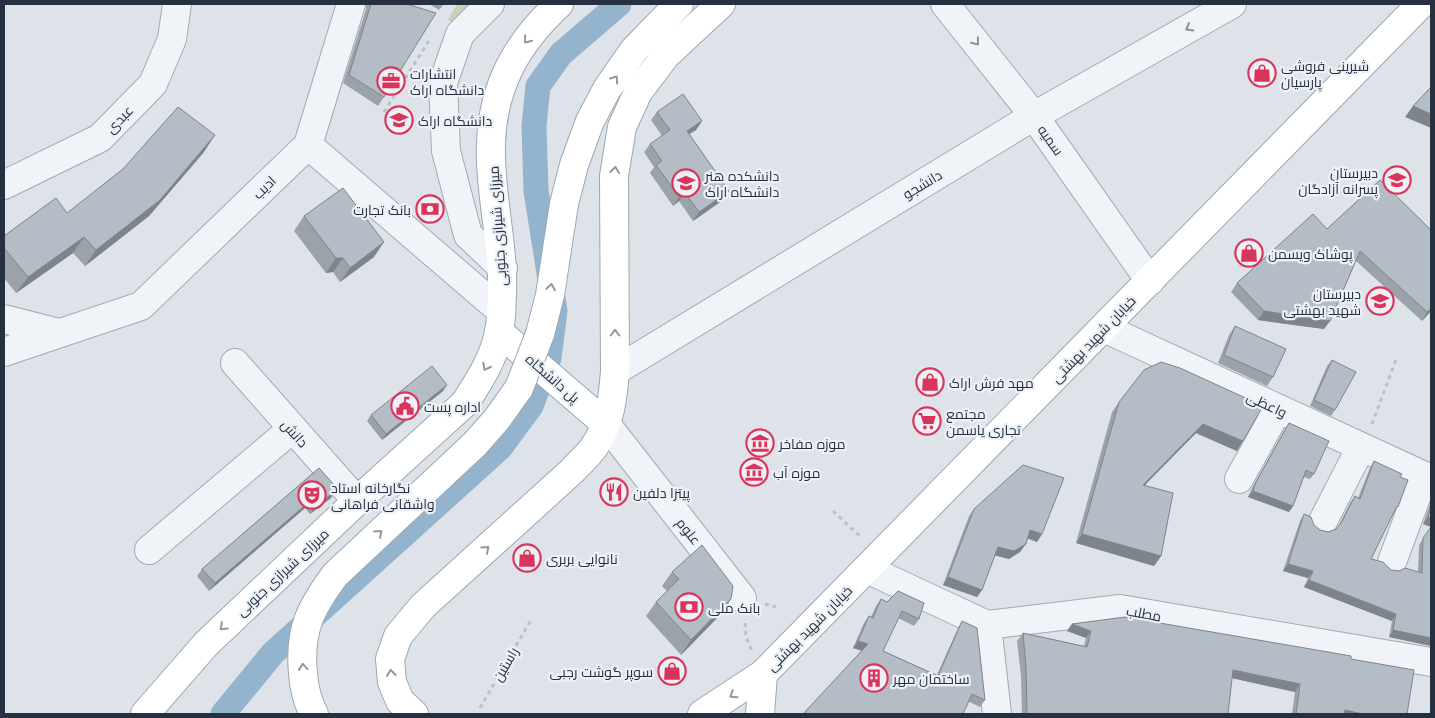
<svg xmlns="http://www.w3.org/2000/svg" width="1435" height="718" viewBox="0 0 1435 718" font-family="'Noto Sans',Cairo,sans-serif">
<style>
.green{fill:#c5d3bd}
.lines{fill:none;stroke-linecap:round;stroke-linejoin:round}
.canal{stroke:#94b4cd;stroke-width:25}
.minor-casing{stroke:#a2aab3;stroke-width:30}
.major-casing{stroke:#9ba8b5;stroke-width:30}
.path{stroke:#bbc1c8;stroke-width:3;stroke-dasharray:4 4;stroke-linecap:butt}
.minor{stroke:#f0f3f7;stroke-width:28}
.major{stroke:#fff;stroke-width:28}
.major-bridge-casing{stroke:#9ba8b5;stroke-width:30;stroke-linecap:butt}
.major-bridge{stroke:#fff;stroke-width:28}
.wall{fill:#9ba2aa}
.shaded-wall{fill:#7e848b}
.building{fill:#b4bcc6;stroke:#7e848b}
.oneway{stroke:#8a929c}
.oneway2{stroke:#9298a0}
.labels{text-anchor:middle;dominant-baseline:central;stroke-width:4.5;stroke-linejoin:round;paint-order:stroke}
.poi-label{font-size:14px;fill:#253141;stroke:#edf1f6;text-anchor:start}
.street-label{font-size:14px;fill:#253141;stroke:#edf1f6}
</style>
<rect width="100%" height="100%" fill="#dde3e9"/>
<polygon class="green" points="457,4 482,4 459,26 448,20"/>
<g class="lines">
<polyline class="canal" points="223,714 273,653 500,448 531,406 549,358 555,311 536,191 534,126 538,86 561,54 619,4"/>
<g class="minor-casing">
<g id="minor">
<polyline points="490,4 460,34 443,83 446,151 468,235 503,268"/>
<polyline points="945,4 1034,116 1150,281"/>
<polyline points="308,145 351,4"/>
<polyline points="4,185 100,138 153,84 172,39 177,4"/>
<polyline points="4,319 59,333"/>
<polyline points="1104,328 1431,479"/>
<polyline points="4,352 141,306 308,145 501,311"/>
<polyline points="235,363 357,501"/>
<polyline points="615,371 1034,116 1232,4"/>
<polyline points="606,424 742,598"/>
<polyline points="1239,479 1278,409"/>
<polyline points="1322,523 1361,447"/>
<polyline points="149,550 292,429"/>
<polyline points="1392,562 1424,476"/>
<polyline points="867,569 987,625 1120,609 1431,662"/>
<polyline points="987,625 997,714"/>
</g>
</g>
<g class="major-casing">
<g id="major">
<polyline points="499,332 606,424"/>
<polyline points="540,334 550,295 564,204 574,165 590,121 607,89 634,50 679,4"/>
<path d="M145,714l61,-70 151,-143 108,-98c14,-22 30,-46 34,-72 3,-12 2,-25 3,-37 2,-51 -13,-102 -11,-151 2,-58 26,-100 68,-139"/>
<path d="M314,714c-7,-13 -10,-26 -11,-41 -4,-43 7,-64 32,-98l140,-131 22,-25 22,-31"/>
<path d="M414,714l-14,-13 -8,-19 -2,-23 8,-23 25,-30 149,-135c7,-8 16,-15 22,-24 16,-23 19,-49 21,-76l-1,-195 8,-49 16,-35 28,-37 55,-51"/>
<polyline points="702,714 763,674 1421,4"/>
<polyline points="760,714 763,674"/>
</g>
</g>
<g class="path">
<polyline points="384,112 430,39"/>
<polyline points="1372,424 1397,357"/>
<polyline points="833,511 862,538"/>
<polyline points="765,604 776,607"/>
<polyline points="745,623 746,637 752,651"/>
<polyline points="480,708 531,620"/>
</g>
<use href="#minor" class="minor"/>
<use href="#major" class="major"/>
<g class="major-bridge-casing">
<polyline id="major-bridge" points="519,388 540,334"/>
</g>
<use href="#major-bridge" class="major-bridge"/>
</g>
<g class="wall">
<polygon points="366,4 407,4 384,97 378,106 343,83 366,9"/>
<polygon points="429,4 444,4 439,10"/>
<polygon points="657,112 702,121 696,130 689,134 729,191 723,200 693,221 679,201 673,206 650,173 654,167 644,152 650,144 662,136 651,120"/>
<polygon points="204,152 149,216 85,266 73,253 16,293 4,278 4,236 67,213"/>
<polygon points="1380,180 1431,311 1422,321 1356,261 1330,321 1324,329 1258,320 1231,292 1237,283 1327,229"/>
<polygon points="304,216 374,257 340,282 333,272 326,273 294,231"/>
<polygon points="1235,326 1273,377 1267,386 1218,363 1229,335"/>
<polygon points="1332,360 1335,410 1331,416 1310,406 1327,366"/>
<polygon points="1161,362 1237,451 1196,433 1145,485 1161,556 1154,566 1076,543 1112,412 1119,402"/>
<polygon points="443,391 382,440 367,421 371,415"/>
<polygon points="1289,423 1314,474 1310,479 1304,477 1293,506 1289,512 1248,497 1252,488 1285,429"/>
<polygon points="1374,461 1400,477 1393,514 1371,559 1391,570 1418,572 1419,545 1431,527 1431,646 1389,637 1392,621 1304,587 1308,578 1283,571 1300,521 1304,514 1314,525 1320,530 1328,532 1336,529 1338,527 1350,503 1355,496 1358,498 1370,468"/>
<polygon points="319,468 336,490 331,498 310,514 305,508 209,591 197,576 202,569"/>
<polygon points="1431,501 1431,527 1423,524"/>
<polygon points="974,509 1042,534 1037,542 1027,538 1020,552 1009,559 995,555 982,590 977,597 943,585 969,516"/>
<polygon points="672,572 721,614 681,655 646,616 656,602 667,591 662,586"/>
<polygon points="881,599 919,619 914,626 898,618 883,651 937,675 958,628 962,621 985,700 980,707 862,651 853,648 864,623 869,616 871,617 876,606"/>
<polygon points="1072,624 1351,659 1407,714 1292,714 1295,692 1232,678 1228,714 1022,714 1021,675 1017,641 1023,633 1084,646 1086,638 1067,631"/>
</g>
<g class="shaded-wall">
<polygon points="1413,106 1431,114 1431,128 1405,117"/>
<polygon points="702,121 696,130 681,139 687,131"/>
<polygon points="215,135 204,152 149,216 85,266 96,250"/>
<polygon points="729,191 723,200 693,221 699,212"/>
<polygon points="685,193 679,201 673,206 679,197"/>
<polygon points="84,237 73,253 16,293 28,277"/>
<polygon points="384,242 374,257 340,282 350,268"/>
<polygon points="336,258 343,258 333,272 326,273"/>
<polygon points="1431,309 1431,311 1422,321 1427,312"/>
<polygon points="1264,311 1330,321 1324,329 1258,320"/>
<polygon points="447,385 443,391 382,440 386,434"/>
<polygon points="1203,424 1243,441 1237,451 1196,433 1136,494 1143,485"/>
<polygon points="336,490 331,498 310,514 315,507"/>
<polygon points="1253,491 1293,506 1289,512 1248,497"/>
<polygon points="310,501 305,508 209,591 215,583"/>
<polygon points="1428,517 1431,518 1431,527 1423,524"/>
<polygon points="1030,530 1042,534 1037,542 1024,537"/>
<polygon points="1082,534 1161,556 1154,566 1076,543"/>
<polygon points="1026,544 1020,552 1009,559 993,555 998,547"/>
<polygon points="1288,564 1313,571 1308,578 1283,571"/>
<polygon points="948,577 982,590 977,597 943,585"/>
<polygon points="1309,580 1396,614 1392,621 1304,587"/>
<polygon points="731,599 721,614 681,655 691,640"/>
<polygon points="1072,624 1091,631 1086,638 1067,631"/>
<polygon points="1393,630 1431,638 1431,646 1389,637"/>
<polygon points="858,641 868,644 863,651 853,648"/>
<polygon points="1233,670 1300,684 1295,692 1227,677"/>
<polygon points="1345,710 1363,714 1342,714"/>
</g>
<g class="building">
<polygon points="371,4 407,4 436,13 384,97 349,75"/>
<polygon points="1431,87 1431,114 1413,106"/>
<polygon points="683,94 702,121 687,131 729,191 699,212 685,193 679,197 656,165 662,161 650,144 670,130 657,112"/>
<polygon points="178,107 215,135 160,200 96,250 84,237 28,277 4,248 4,236 56,198 67,213 123,169"/>
<polygon points="1380,180 1431,230 1431,309 1427,312 1360,251 1330,321 1264,311 1237,283 1313,214 1327,229"/>
<polygon points="343,188 384,242 350,268 343,258 336,258 304,216"/>
<polygon points="1235,326 1286,349 1273,377 1224,355"/>
<polygon points="1332,360 1356,372 1335,410 1314,400"/>
<polygon points="1161,362 1180,368 1263,406 1243,441 1203,424 1143,485 1173,493 1161,556 1082,534 1119,402 1144,370"/>
<polygon points="432,366 447,385 386,434 371,415"/>
<polygon points="1289,423 1329,441 1314,474 1306,470 1293,506 1253,491 1256,482"/>
<polygon points="1374,461 1402,474 1400,477 1408,480 1398,507 1397,506 1371,559 1383,562 1391,570 1399,571 1405,568 1422,573 1423,538 1431,527 1431,638 1393,630 1396,614 1309,580 1313,571 1288,564 1304,514 1311,517 1314,525 1320,530 1328,532 1336,529 1341,523 1355,496 1360,499"/>
<polygon points="1023,465 1064,478 1042,534 1030,530 1026,544 1014,551 998,547 982,590 948,577 974,509"/>
<polygon points="319,468 336,487 336,490 315,507 310,501 215,583 202,569"/>
<polygon points="1431,507 1431,518 1428,517"/>
<polygon points="702,545 733,586 731,599 691,640 656,602 679,579 672,572"/>
<polygon points="898,591 924,603 919,619 902,611 883,651 938,676 962,621 977,628 985,700 972,694 963,714 803,714 868,644 858,641 869,616 873,618 881,599 887,602"/>
<polygon points="1125,617 1351,656 1351,659 1414,670 1407,714 1363,714 1345,710 1344,714 1296,714 1300,684 1233,670 1228,714 1027,714 1026,667 1023,633 1087,647 1091,631 1072,624"/>
</g>
<defs><path id="oneway-chevron" d="M-2-3.5L2.5 0L-2 3.5" fill="none" stroke-width="1.6" stroke-linecap="round" stroke-linejoin="round" transform="scale(1.25)"/></defs>
<g class="oneway">
<use href="#oneway-chevron" transform="translate(1189 28) rotate(150)"/>
<use href="#oneway-chevron" transform="translate(976 42) rotate(52)"/>
</g>
<g class="oneway2">
<use href="#oneway-chevron" transform="translate(527 40) rotate(129)"/>
<use href="#oneway-chevron" transform="translate(615 79) rotate(-55)"/>
<use href="#oneway-chevron" transform="translate(615 170) rotate(-83)"/>
<use href="#oneway-chevron" transform="translate(551 287) rotate(-81)"/>
<use href="#oneway-chevron" transform="translate(615 333) rotate(-90)"/>
<use href="#oneway-chevron" transform="translate(486 367) rotate(117)"/>
<use href="#oneway-chevron" transform="translate(379 533) rotate(-42)"/>
<use href="#oneway-chevron" transform="translate(486 549) rotate(-42)"/>
<use href="#oneway-chevron" transform="translate(223 627) rotate(137)"/>
<use href="#oneway-chevron" transform="translate(303 667) rotate(-95)"/>
<use href="#oneway-chevron" transform="translate(391 673) rotate(-97)"/>
<use href="#oneway-chevron" transform="translate(733 695) rotate(147)"/>
</g>
<defs>
<g id="shop-ring" transform="scale(1.4375)"><circle r="9.5" fill="#edf1f6" stroke="#db345c" stroke-width="1.5"/><path d="M-5-2.5h2.3a2.7 3.5 0 0 1 5.4 0H5L5.5 6h-11ZM-1.5-2.5h3a1.5 2.3 0 0 0-3 0Z" fill="#db345c"/></g>
<g id="office-ring" transform="scale(1.4375)"><circle r="9.5" fill="#edf1f6" stroke="#db345c" stroke-width="1.5"/><path d="M-6-3h4V-5.5h4V-3h4V5H-6ZM-1-4.5V-3h2v-1.5ZM-6 0V1H6V0Z" fill="#db345c"/></g>
<g id="university-ring" transform="scale(1.4375)"><circle r="9.5" fill="#edf1f6" stroke="#db345c" stroke-width="1.5"/><path d="M0-5L7-2L0 1L-7-2ZM-4 1L0 2.5L4 1V4Q0 6-4 4Z" fill="#db345c"/></g>
<g id="school-ring" transform="scale(1.4375)"><circle r="9.5" fill="#edf1f6" stroke="#db345c" stroke-width="1.5"/><path d="M0-5L7-2L0 1L-7-2ZM-4 1L0 2.5L4 1V4Q0 6-4 4Z" fill="#db345c"/></g>
<g id="bank-ring" transform="scale(1.4375)"><circle r="9.5" fill="#edf1f6" stroke="#db345c" stroke-width="1.5"/><path d="M-6-4H6V4H-6ZM0-2.3a2.3 2.3 0 1 0 0 4.6a2.3 2.3 0 1 0 0-4.6Z" fill="#db345c"/></g>
<g id="civic-ring" transform="scale(1.4375)"><circle r="9.5" fill="#edf1f6" stroke="#db345c" stroke-width="1.5"/><path d="M-.6-6.5H3V-4.5H.6V-3L4-1V1h2V6H-6V1h2V-1L-.6-3ZM-1.2 2.5V6h2.4V2.5Z" fill="#db345c"/></g>
<g id="supermarket-ring" transform="scale(1.4375)"><circle r="9.5" fill="#edf1f6" stroke="#db345c" stroke-width="1.5"/><path d="M-6-5.5h2.5l.6 2H6L4.5 2H-2.5L-4.4-4H-6ZM-1.5 3.2a1.3 1.3 0 1 0 .1 0ZM3 3.2a1.3 1.3 0 1 0 .1 0Z" fill="#db345c"/></g>
<g id="museum-ring" transform="scale(1.4375)"><circle r="9.5" fill="#edf1f6" stroke="#db345c" stroke-width="1.5"/><path d="M0-6L6-3V-2H-6V-3ZM-5-1h2V3h-2ZM-1-1h2V3h-2ZM3-1h2V3H3ZM-6 4H6V6H-6Z" fill="#db345c"/></g>
<g id="restaurant-ring" transform="scale(1.4375)"><circle r="9.5" fill="#edf1f6" stroke="#db345c" stroke-width="1.5"/><path d="M-5-6h1v4h1v-4h1v4h1v-4h1v5L-1.5 .5V6h-2V.5L-5-1ZM5-6V6H3V1.5H1.5Q1.5-4 5-6Z" fill="#db345c"/></g>
<g id="theatre-ring" transform="scale(1.4375)"><circle r="9.5" fill="#edf1f6" stroke="#db345c" stroke-width="1.5"/><path d="M-5-5.5Q0-4 5-5.5V0Q5 5 0 6Q-5 5-5 0ZM-3.3-2.5H-1v1.5H-3.3ZM1-2.5H3.3v1.5H1ZM-2.8 1Q0 5.5 2.8 1Z" fill="#db345c"/></g>
<g id="building-ring" transform="scale(1.4375)"><circle r="9.5" fill="#edf1f6" stroke="#db345c" stroke-width="1.5"/><path d="M-4-6H4V6H1V3H-1V6H-4ZM-2.5-4.3h1.7v1.8h-1.7ZM.8-4.3h1.7v1.8H.8ZM-2.5-1h1.7V.8h-1.7ZM.8-1h1.7V.8H.8Z" fill="#db345c"/></g>
</defs>
<g fill-rule="evenodd">
<use href="#shop-ring" x="1262" y="73"/>
<use href="#office-ring" x="391" y="81"/>
<use href="#university-ring" x="399" y="120"/>
<use href="#school-ring" x="1397" y="180"/>
<use href="#university-ring" x="686" y="183"/>
<use href="#bank-ring" x="430" y="209"/>
<use href="#shop-ring" x="1249" y="253"/>
<use href="#school-ring" x="1380" y="301"/>
<use href="#shop-ring" x="930" y="382"/>
<use href="#civic-ring" x="405" y="406"/>
<use href="#supermarket-ring" x="927" y="421"/>
<use href="#museum-ring" x="760" y="443"/>
<use href="#museum-ring" x="754" y="472"/>
<use href="#restaurant-ring" x="614" y="492"/>
<use href="#theatre-ring" x="312" y="495"/>
<use href="#shop-ring" x="527" y="558"/>
<use href="#bank-ring" x="689" y="607"/>
<use href="#shop-ring" x="672" y="671"/>
<use href="#building-ring" x="874" y="678"/>
</g>
<g class="labels">
<g class="poi-label">
<text x="1281" y="65">شیرینی فروشی<tspan x="1281" dy="16">پارسیان</tspan></text>
<text x="410" y="73">انتشارات<tspan x="410" dy="16">دانشگاه اراک</tspan></text>
<text x="418" y="120">دانشگاه اراک</text>
<text x="1378" y="172" text-anchor="end">دبیرستان<tspan x="1378" dy="16">پسرانه آزادگان</tspan></text>
<text x="705" y="175">دانشکده هنر<tspan x="705" dy="16">دانشگاه اراک</tspan></text>
<text x="411" y="209" text-anchor="end">بانک تجارت</text>
<text x="1268" y="253">پوشاک ویسمن</text>
<text x="1361" y="293" text-anchor="end">دبیرستان<tspan x="1361" dy="16">شهید بهشتی</tspan></text>
<text x="949" y="382">مهد فرش اراک</text>
<text x="424" y="406">اداره پست</text>
<text x="946" y="413">مجتمع<tspan x="946" dy="16">تجاری یاسمن</tspan></text>
<text x="779" y="443">موزه مفاخر</text>
<text x="773" y="472">موزه آب</text>
<text x="331" y="487">نگارخانه استاد<tspan x="331" dy="16">واشقانی فراهانی</tspan></text>
<text x="633" y="492">پیتزا دلفین</text>
<text x="546" y="558">نانوایی بربری</text>
<text x="708" y="607">بانک ملی</text>
<text x="653" y="671" text-anchor="end">سوپر گوشت رجبی</text>
<text x="893" y="678">ساختمان مهر</text>
</g>
<g class="street-label">
<text transform="translate(119 119) rotate(-46)">عبدی</text>
<text transform="translate(1051 140) rotate(55)">سمیه</text>
<text transform="translate(922 184) rotate(-31)">دانشجو</text>
<text transform="translate(264 187) rotate(-44)">ادیب</text>
<text transform="translate(497 226) rotate(-94)">میرزای شیرازی جنوبی</text>
<text transform="translate(1093 339) rotate(-46)">خیابان شهید بهشتی</text>
<text transform="translate(553 378) rotate(41)">پل دانشگاه</text>
<text transform="translate(1267 404) rotate(25)">واعظی</text>
<text transform="translate(295 433) rotate(48)">دانش</text>
<text transform="translate(689 531) rotate(52)">علوم</text>
<text transform="translate(282 572) rotate(-43)">میرزای شیرازی جنوبی</text>
<text transform="translate(1144 613) rotate(10)">مطلب</text>
<text transform="translate(809 628) rotate(-45)">خیابان شهید بهشتی</text>
<text transform="translate(505 664) rotate(-60)">راستین</text>
</g>
</g>
<rect width="1435" height="718" fill="none" stroke="#253141" stroke-width="10"/>
</svg>
